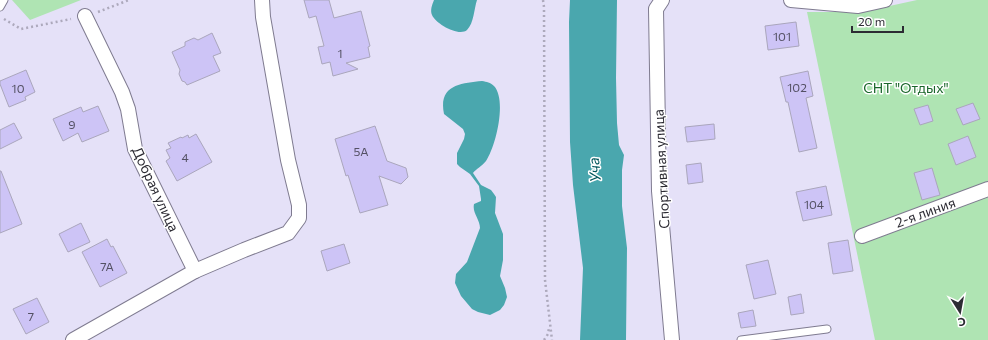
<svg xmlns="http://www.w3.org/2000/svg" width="988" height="340" viewBox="0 0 988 340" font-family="Commissioner,sans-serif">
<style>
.green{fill:#afe4b3}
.water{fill:#4aa7ae}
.building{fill:#cdc4f6;stroke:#aaa6bc}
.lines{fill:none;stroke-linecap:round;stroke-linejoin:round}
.lane-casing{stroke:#7f7b90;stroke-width:9}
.street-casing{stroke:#7f7b90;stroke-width:16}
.path{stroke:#ada9bc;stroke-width:2.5;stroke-dasharray:2 3;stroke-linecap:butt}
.lane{stroke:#fff;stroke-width:7}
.street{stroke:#fff;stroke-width:14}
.labels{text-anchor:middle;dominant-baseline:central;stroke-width:3;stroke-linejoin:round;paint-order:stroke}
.number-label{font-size:12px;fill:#545164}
.park-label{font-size:14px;fill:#19662a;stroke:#fff}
.street-label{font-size:14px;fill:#2c2b33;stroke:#fff}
.water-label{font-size:15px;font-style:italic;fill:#00565b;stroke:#fff}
</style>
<rect width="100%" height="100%" fill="#e5e1f8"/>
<g class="green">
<polygon points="12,0 81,0 30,20"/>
<polygon points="917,0 988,0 988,340 875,340 807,12 862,12"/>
</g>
<g class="water">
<path d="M434,0h43c-3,9 -3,23 -10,30 -8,7 -31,-6 -35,-15 -2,-5 0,-10 2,-15z"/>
<polygon points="570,0 617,0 616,78 617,123 619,145 624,155 622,170 622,206 627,248 626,340 580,340 583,268 573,185 570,142 569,22"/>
<path d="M482,81c5,1 8,1 12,5 13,14 2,60 -8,75 -4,5 -10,8 -13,12l8,12 10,5 3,4 2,3 -1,16 8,21v26l-3,16 5,12 2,9 -3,8 -4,5 -10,5 -12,-3 -6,-3 -11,-13 -6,-13 1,-9 11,-12 13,-34c0,-9 -8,-15 -6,-24l7,-3v-2l-2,-13 -9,-12 -10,-7 -3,-3v-11l7,-14 1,-5 -2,-5 -19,-15c-6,-29 17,-31 38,-33z"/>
</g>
<g class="building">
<polygon points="304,0 329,0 334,18 361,11 370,46 368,47 370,57 346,63 358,69 333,76 330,62 322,64 318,47 324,46 316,16 309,18"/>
<polygon points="796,22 799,46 768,50 765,26"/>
<polygon points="212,33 221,53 213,56 220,71 187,85 185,82 182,81 179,74 180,70 172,52 185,46 185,42 194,38 198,40"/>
<polygon points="26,70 35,92 25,97 26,100 9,107 0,84 0,81"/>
<polygon points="808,71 813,96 806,98 817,148 799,152 788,102 786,102 780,77"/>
<polygon points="973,103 980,119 963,125 956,109"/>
<polygon points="928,105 933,121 920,125 914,109"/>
<polygon points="98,106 109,131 82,142 78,133 63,141 53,119 81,107 83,112"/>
<polygon points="14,123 22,138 0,149 0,130"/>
<polygon points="714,124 715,139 687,142 685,127"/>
<polygon points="375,126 387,161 406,168 408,177 401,184 379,176 388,205 360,213 348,175 346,176 335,139"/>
<polygon points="196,134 212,162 177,181 166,161 170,158 166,150 171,148 168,143 181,137 182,138 188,135 189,138"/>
<polygon points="968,136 976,157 956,165 948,144"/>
<polygon points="701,163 703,182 688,184 686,165"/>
<polygon points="932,168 940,195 922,200 914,173"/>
<polygon points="0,171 1,171 22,224 0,233"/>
<polygon points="826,186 832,215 803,221 796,192"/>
<polygon points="81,223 90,242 68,252 59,234"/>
<polygon points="107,239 111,247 113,246 127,273 100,287 82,252"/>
<polygon points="848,240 853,271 833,274 828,243"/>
<polygon points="344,244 350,263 327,271 321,251"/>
<polygon points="768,260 776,294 754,299 746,265"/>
<polygon points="801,294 804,313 791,315 788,297"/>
<polygon points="37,298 49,322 26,334 13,309"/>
<polygon points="753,310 756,326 741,328 738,313"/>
</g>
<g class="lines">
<g class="lane-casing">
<g id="lane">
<polyline points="0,7 4,0"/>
<polyline points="741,340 827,329"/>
</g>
</g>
<g class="street-casing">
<g id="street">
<polyline points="662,0 656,9 659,191 672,340"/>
<polyline points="791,0 858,6 885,0"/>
<polyline points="85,16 122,92 128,109 135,149 195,271"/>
<polyline points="862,236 988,189"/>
<polyline points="73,340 195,271 244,250 288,233 299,218 299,205 288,160 263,17 262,0"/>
</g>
</g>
<g class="path">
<polyline points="543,0 544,7 545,280 552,340"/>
<polyline points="98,12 129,0"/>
<polyline points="4,19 21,29 71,19"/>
<polyline points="544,340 548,334 549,328"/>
</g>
<use href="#lane" class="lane"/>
<use href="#street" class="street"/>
</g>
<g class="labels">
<g class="number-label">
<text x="782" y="36">101</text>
<text x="340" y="53">1</text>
<text x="797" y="87">102</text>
<text x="18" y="88">10</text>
<text x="72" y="124">9</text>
<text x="361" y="151">5А</text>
<text x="185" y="157">4</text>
<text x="814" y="204">104</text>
<text x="107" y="266">7А</text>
<text x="31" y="316">7</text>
</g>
<g class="park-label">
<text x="906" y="87">СНТ "Отдых"</text>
</g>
<g class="street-label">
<text transform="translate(661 169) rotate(-93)">Спортивная улица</text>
<text transform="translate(156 189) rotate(65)">Добрая улица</text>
<text transform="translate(925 212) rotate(-20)">2-я линия</text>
</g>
<g class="water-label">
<text transform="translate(594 170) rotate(-95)">Уча</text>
</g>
</g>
<g transform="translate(960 312) rotate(169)" stroke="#ffffff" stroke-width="3" paint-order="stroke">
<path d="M0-3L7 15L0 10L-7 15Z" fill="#2c2b33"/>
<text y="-6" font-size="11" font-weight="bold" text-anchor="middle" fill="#2c2b33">С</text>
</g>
<path d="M852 26v6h51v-6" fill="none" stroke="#2c2b33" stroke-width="2"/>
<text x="858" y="26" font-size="12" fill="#2c2b33" stroke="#ffffff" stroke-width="3" paint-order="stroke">20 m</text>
</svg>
